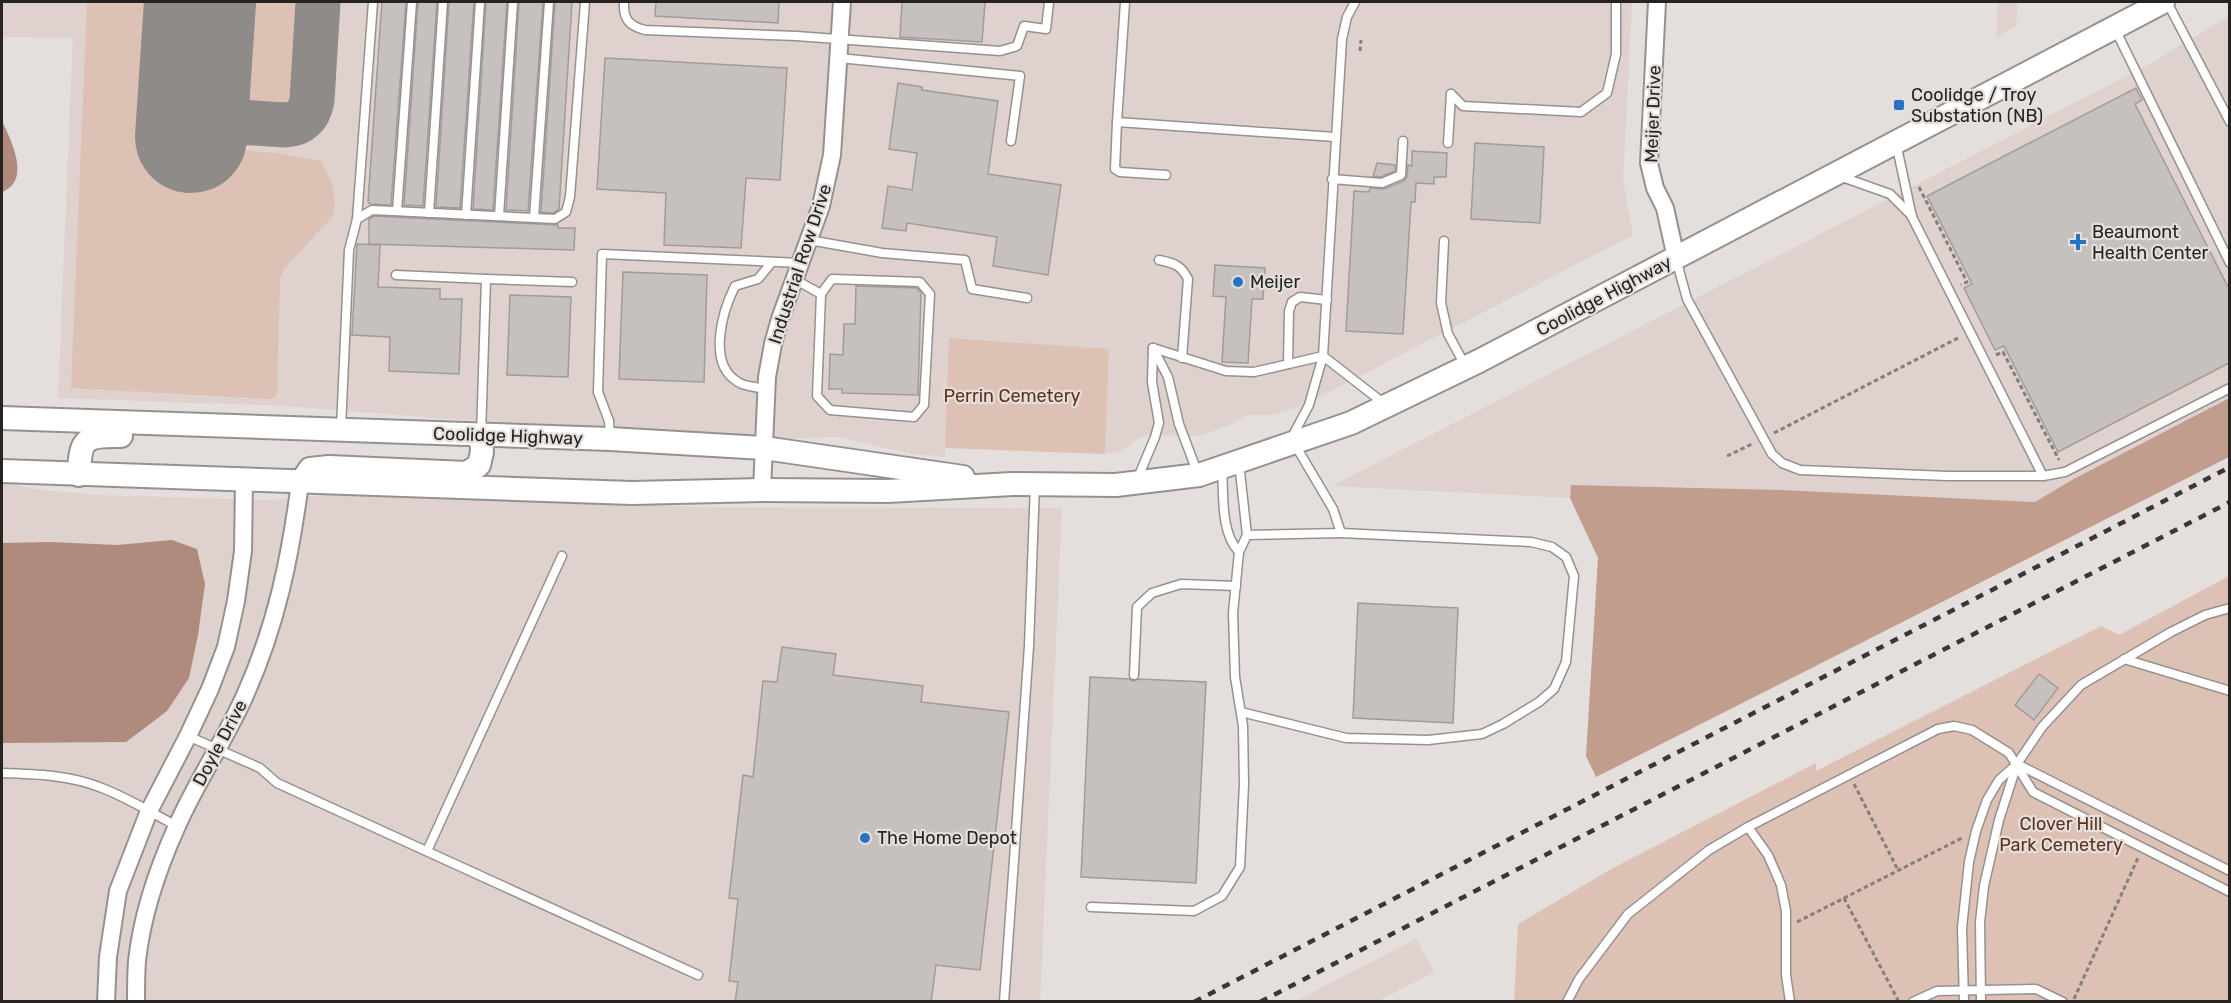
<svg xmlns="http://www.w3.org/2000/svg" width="2231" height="1003" viewBox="0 0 2231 1003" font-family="Rubik,sans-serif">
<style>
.built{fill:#dfd1cd}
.green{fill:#dec1b5}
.forest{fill:#c19d8e}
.water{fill:#ae8b7d}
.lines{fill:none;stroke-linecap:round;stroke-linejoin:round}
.taxiway{stroke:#8f8b89;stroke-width:45}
.runway{stroke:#8f8b89;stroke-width:112}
.building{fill:#c6c0be;stroke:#a19b99;stroke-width:1.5}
.service-casing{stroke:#96918e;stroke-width:11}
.minor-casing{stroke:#96918e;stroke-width:20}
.secondary-casing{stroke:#96918e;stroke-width:26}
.path{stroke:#837f7d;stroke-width:3;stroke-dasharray:4.5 3;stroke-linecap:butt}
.service{stroke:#fff;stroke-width:8}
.minor{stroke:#fff;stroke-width:16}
.secondary{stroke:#fff;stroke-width:22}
.rail{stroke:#3a3736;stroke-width:4.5;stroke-dasharray:8 8;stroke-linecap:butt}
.poi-dot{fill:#2972c2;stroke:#e4dfdc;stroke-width:2}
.labels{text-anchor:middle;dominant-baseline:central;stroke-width:4.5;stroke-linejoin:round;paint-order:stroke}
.poi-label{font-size:18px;fill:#262423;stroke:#e4dfdc;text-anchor:start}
.street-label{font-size:18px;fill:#262423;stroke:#e4dfdc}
.park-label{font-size:18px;fill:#60301a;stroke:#e4dfdc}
</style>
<rect width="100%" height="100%" fill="#e4dfdc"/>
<g class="built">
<polygon points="2,2 1632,2 1623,180 1633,235 1300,407 1271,415 1246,415 1230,425 1199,436 1147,435 1137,439 1121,452 1105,454 1109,349 950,338 945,457 912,454 839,437 727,441 285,406 58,398 73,38 2,37"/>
<polygon points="1998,2 2018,2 2016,26 1996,37"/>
<polygon points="2229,16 2229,397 2035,502 1571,485 1570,498 1332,486 2148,65"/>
<polygon points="2,482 35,489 96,495 271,500 338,494 704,507 1062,508 1040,1001 2,1002"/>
<polygon points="1416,939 1434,972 1378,1001 1296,1001"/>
</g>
<g class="green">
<polygon points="87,2 175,2 166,142 284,154 321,161 332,184 335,203 333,216 284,269 280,280 277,394 275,398 269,399 71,388"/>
<polygon points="223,2 309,2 305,69 296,108 257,113 220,106 217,103"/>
<polygon points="949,338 1109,349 1105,454 945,448"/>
<polygon points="2229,576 2229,1001 1514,1002 1518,924 1613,868 1816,763 1816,771 2101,626 2119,635"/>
</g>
<polygon class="forest" points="2229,398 2229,457 1596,777 1586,756 1598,558 1570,498 1571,485 1781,490 2035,502 2072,480"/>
<g class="water">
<path d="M2,121c9,19 30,60 0,71z"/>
<polygon points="172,540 197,549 205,584 198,635 189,678 167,711 126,742 2,743 2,543 50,542 117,545"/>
</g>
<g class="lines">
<path class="taxiway" d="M192,119l93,6c16,-1 24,-9 27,-25l6,-98"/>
<polyline class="runway" points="191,137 200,2"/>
</g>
<g class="building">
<polygon points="382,2 406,2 391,205 370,204 368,202"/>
<polygon points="418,2 437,2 423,206 404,205"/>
<polygon points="449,2 474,2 460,208 436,207"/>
<polygon points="486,2 507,2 493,210 473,209"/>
<polygon points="519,2 543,2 528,211 506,210"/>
<polygon points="555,2 572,2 559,209 553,213 541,212"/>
<polygon points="656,2 779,2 778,23 655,16"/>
<polygon points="902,2 985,2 982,42 900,37"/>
<polygon points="605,58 787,68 780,180 746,178 741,248 664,245 666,193 597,189"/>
<polygon points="898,83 922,87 922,90 998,101 988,174 1061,185 1048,275 993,266 997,237 907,223 906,231 882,228 888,186 912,190 917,153 889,149"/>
<polygon points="2136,88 2142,100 2135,104 2229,289 2229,363 2058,452 2004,346 1995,350 1964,288 1972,284 1927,196"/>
<polygon points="1475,143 1544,147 1540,223 1471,219"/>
<polygon points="1412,151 1447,153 1446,177 1434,177 1434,184 1416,183 1415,202 1411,202 1403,334 1346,331 1354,191 1369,192 1370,188 1384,189 1404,181 1407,176 1408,165 1412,166"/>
<polygon points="1377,163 1395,165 1395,171 1381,177 1373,176"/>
<polygon points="374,216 558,225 558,228 575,228 574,250 369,244 369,219"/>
<polygon points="357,244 380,245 378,287 440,289 440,299 462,299 459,374 389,371 390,337 352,335"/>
<polygon points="1215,265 1265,268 1263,299 1252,299 1248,363 1222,362 1226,297 1213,296"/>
<polygon points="623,272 707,275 704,382 619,379"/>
<polygon points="856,286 917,288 921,293 918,395 842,393 842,389 829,389 830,354 843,355 844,324 855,324"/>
<polygon points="510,295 571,297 568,377 507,375"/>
<polygon points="1358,603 1458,608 1453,723 1353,718"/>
<polygon points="782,647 836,654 833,675 923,686 921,702 1009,712 980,970 936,965 931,1002 735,1002 738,982 729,981 738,899 729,898 743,775 753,777 763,681 777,682"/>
<polygon points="2039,674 2058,688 2034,720 2015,705"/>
<polygon points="1090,677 1129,679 1133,681 1139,679 1206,682 1196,883 1081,877"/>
</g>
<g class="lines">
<g class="service-casing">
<g id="service">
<path d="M624,2c-1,17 5,24 21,28l151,6 204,15 17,-5 7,-20 22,3 3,-27"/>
<polyline points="1125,2 1117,122 1335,137"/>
<polyline points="2167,2 2230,122"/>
<polyline points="2115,29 2230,263"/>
<polyline points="839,58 1020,76 1011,141"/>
<polyline points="1451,94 1463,106 1581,112 1607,93 1616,54 1616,2"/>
<polyline points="1117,122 1115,169 1120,172 1166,175"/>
<polyline points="1448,143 1451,94"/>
<polyline points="1896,143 1912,217 2043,476"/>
<polyline points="1842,177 1890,194 1912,216"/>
<polyline points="1332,179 1382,183 1401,175 1403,141"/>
<polyline points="397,211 412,2"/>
<polyline points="429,213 443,2"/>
<polyline points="466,215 480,2"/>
<polyline points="499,216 513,2"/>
<polyline points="534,218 549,2"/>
<polyline points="357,219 373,2"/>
<polyline points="809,240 882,253 965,260 972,289 1027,298"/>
<polyline points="1444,241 1441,303 1448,334 1466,367"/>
<polyline points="1676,259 1687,299 1772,454 1782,463 1800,470 1947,476 2043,476 2065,472 2230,388"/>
<path d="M1159,260c15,3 22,5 29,19l-6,79"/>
<polyline points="396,275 486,279 481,435"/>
<polyline points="486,279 572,282"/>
<polyline points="794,279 821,294 817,396 830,410 914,417 924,405 930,294 920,282 832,279 821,294"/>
<polyline points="1153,348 1226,371 1254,372 1323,356 1342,39 1347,17 1355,2"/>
<polyline points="1153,348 1168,377 1179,424 1198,474"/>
<polyline points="1288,364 1289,311 1292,302 1300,297 1327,300"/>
<path d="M766,389c-9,-2 -21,-2 -28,-7 -31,-18 -16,-70 -3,-96l23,-7 14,-17"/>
<polyline points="341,428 349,250 357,219 372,210 555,219 566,212 570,197 585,2"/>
<polyline points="610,438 609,421 598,392 602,254 800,263"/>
<polyline points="1291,439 1309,405 1323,356 1386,405"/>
<path d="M1222,468c2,27 -2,64 17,84l8,-17 -8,-72"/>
<polyline points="1137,480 1155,437 1159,423 1152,382 1153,348"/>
<polyline points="1247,535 1341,533 1333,509 1294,443"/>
<polyline points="2124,659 2230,691"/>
<polyline points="1134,675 1137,607 1152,593 1181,584 1236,586"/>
<polyline points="1241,712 1346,738 1428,740 1482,734 1503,724 1539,702 1554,689 1566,662 1574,576 1566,557 1552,547 1531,542 1341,533"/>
<polyline points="188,736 260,768 277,783 698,975"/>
<polyline points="2017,764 2230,871"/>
<path d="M2,773c34,1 68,2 100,15 26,10 50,25 75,38"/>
<polyline points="427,851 562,556"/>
<polyline points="1091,907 1194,911 1222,896 1240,867 1244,784 1243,726 1235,677 1233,613 1239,552"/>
<polyline points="1004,1002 1029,646 1035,484"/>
<polyline points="1567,1002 1579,979 1628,914 1709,850 1748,827"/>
<polyline points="1790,1002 1786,975 1786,911 1781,885 1768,855 1748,827 1938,729 1954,726 1972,730 2009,753 2033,792 2230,892"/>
<polyline points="1913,1002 1937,991 2036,989 2063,1002"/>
<polyline points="1964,1002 1962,928 1969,862 1976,831 1987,800 1999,780 2017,764 2042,727 2081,685 2171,632 2205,615 2230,608"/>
<polyline points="1981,1002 1980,922 1984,886 1999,820 2017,764"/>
</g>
</g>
<g class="minor-casing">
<g id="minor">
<polyline points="1657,2 1649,163 1655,188 1665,208 1676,258"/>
<polyline points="762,490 767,377 773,344 780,319 821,206 832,155 842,2"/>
<polyline points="106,1002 108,957 118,891 149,811 188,736 210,689 226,647 236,601 243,551 244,481"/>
<path d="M136,1002c0,-14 0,-28 1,-41 5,-46 21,-93 40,-135 20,-46 49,-87 69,-133 31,-70 44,-135 54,-210"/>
</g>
</g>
<g class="secondary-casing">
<g id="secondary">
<polyline points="2,418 610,439 764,448 963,477"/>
<polyline points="2,471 632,493 762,490 888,491 1012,484 1116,485 1199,475 1351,423 1479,361 2163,2"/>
<path d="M79,475c1,-37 6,-40 42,-39"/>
<polyline points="301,482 310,469 329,467 467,473 479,465 482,452 481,435"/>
</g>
</g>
<g class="path">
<polyline points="1360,51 1361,40"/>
<polyline points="1919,187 1967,282 1961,285"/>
<polyline points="1996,355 2003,352 2059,460"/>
<polyline points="1774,433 1958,338"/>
<polyline points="1727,456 1752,444"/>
<polyline points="1854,784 1898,870"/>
<polyline points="1844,898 1899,1002"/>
<polyline points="1797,922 1962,838"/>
<polyline points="2074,999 2138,858"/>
</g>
<use href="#service" class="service"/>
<use href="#minor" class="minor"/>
<use href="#secondary" class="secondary"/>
<g class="rail">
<polyline points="1194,1002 2230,467"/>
<polyline points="1260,1002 2230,502"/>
</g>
</g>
<g class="poi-dot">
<rect x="1893" y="99" width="12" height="12" rx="3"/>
<path d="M2075 233h6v6h6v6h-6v6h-6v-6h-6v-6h6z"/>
<circle cx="1238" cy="282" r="6"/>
<circle cx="865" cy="838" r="6"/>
</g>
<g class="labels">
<g class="poi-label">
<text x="1911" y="95">Coolidge / Troy<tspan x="1911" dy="21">Substation (NB)</tspan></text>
<text x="2092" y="232">Beaumont<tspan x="2092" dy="21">Health Center</tspan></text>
<text x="1250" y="282">Meijer</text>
<text x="877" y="838">The Home Depot</text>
</g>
<g class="street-label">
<text transform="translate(1653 114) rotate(-88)">Meijer Drive</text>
<text transform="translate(800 264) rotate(-72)">Industrial Row Drive</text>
<text transform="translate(1604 296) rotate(-28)">Coolidge Highway</text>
<text transform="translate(508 436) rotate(2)">Coolidge Highway</text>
<text transform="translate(220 743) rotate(-62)">Doyle Drive</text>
</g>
<g class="park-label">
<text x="1012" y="396">Perrin Cemetery</text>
<text x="2061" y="824">Clover Hill<tspan x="2061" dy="21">Park Cemetery</tspan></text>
</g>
</g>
<rect width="2231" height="1003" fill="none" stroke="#262423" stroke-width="6"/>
</svg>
